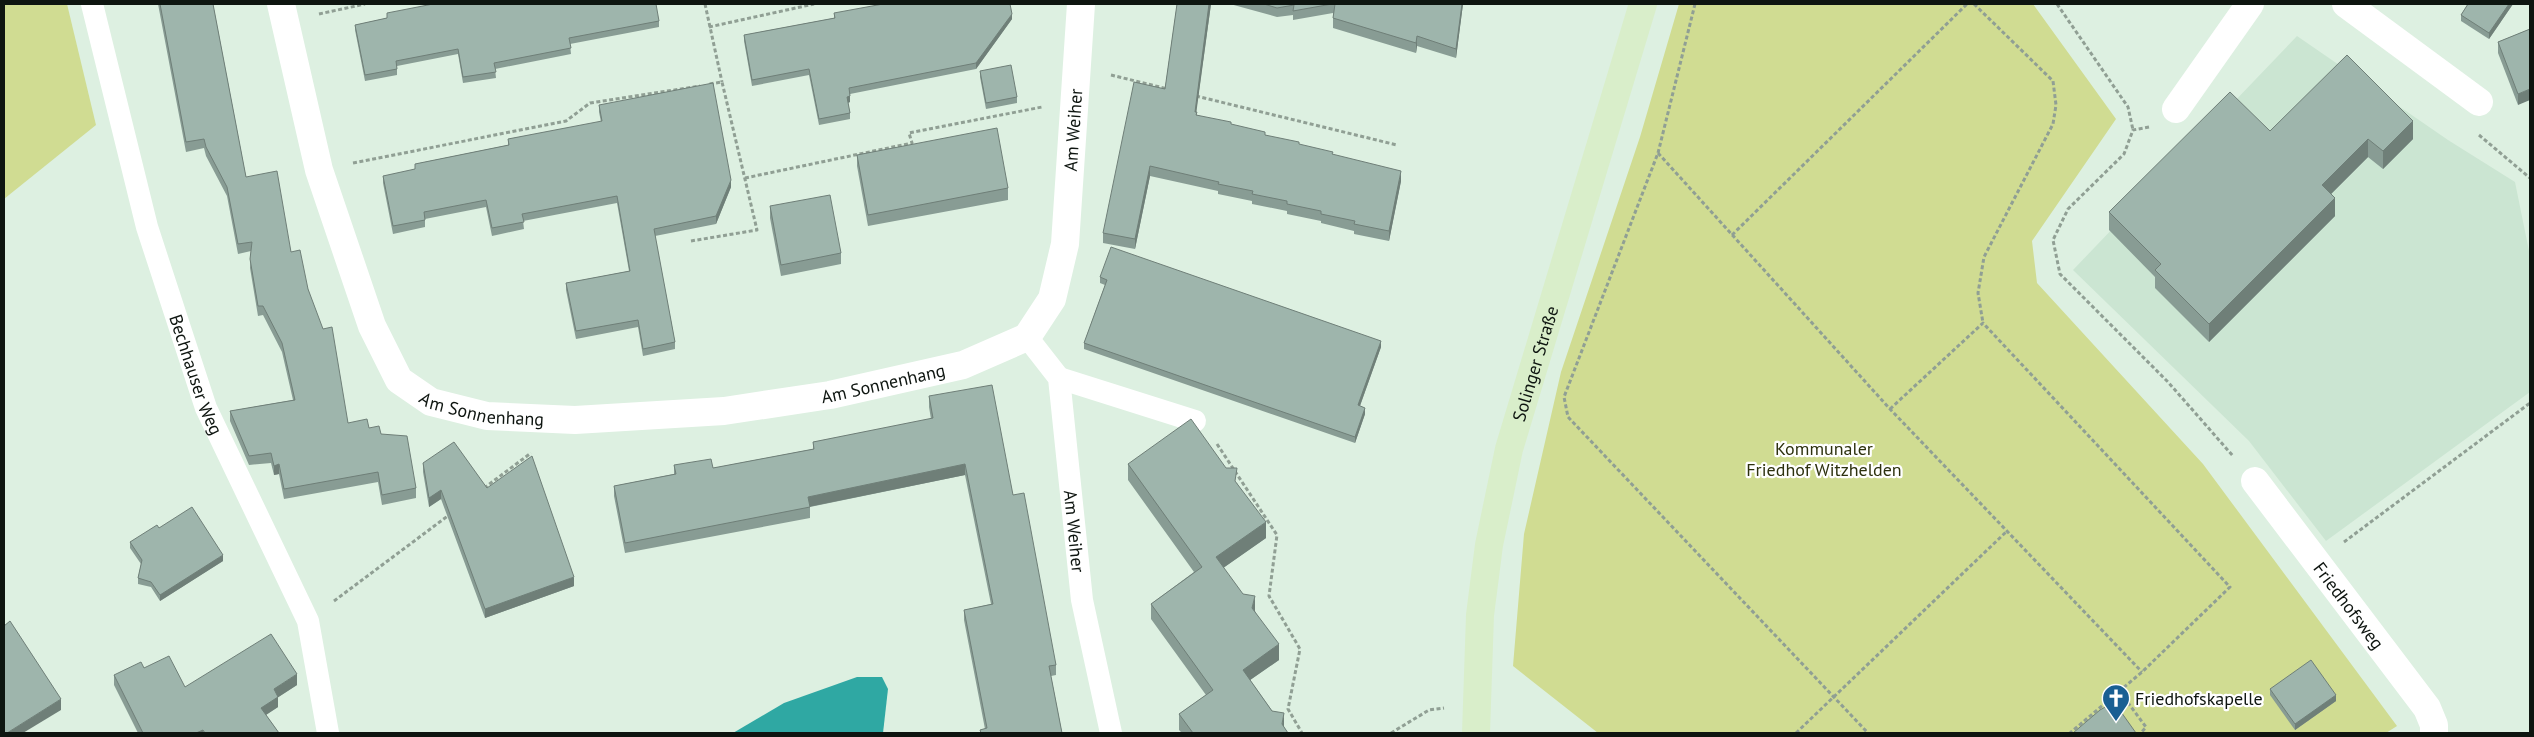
<svg xmlns="http://www.w3.org/2000/svg" width="2534" height="737" viewBox="0 0 2534 737" font-family="'PT Sans',sans-serif">
<style>
.built{fill:#cbe5d2}
.green{fill:#d0dc92}
.water{fill:#2fa8a3}
.lines{fill:none;stroke-linecap:round;stroke-linejoin:round}
.path{stroke:#909f94;stroke-width:3;stroke-dasharray:4 2.5;stroke-linecap:butt}
.service{stroke:#fff;stroke-width:22}
.minor{stroke:#fff;stroke-width:28}
.secondary{stroke:#d9eeca;stroke-width:28}
.wall{fill:#889c94}
.shaded-wall{fill:#6f7f78}
.building{fill:#9eb5ac;stroke:#6f7f78}
.labels{text-anchor:middle;dominant-baseline:central;stroke-width:4.5;stroke-linejoin:round;paint-order:stroke}
.street-label{font-size:18px;fill:#0e1510;stroke:#fff}
.park-label{font-size:18px;fill:#2d310e;stroke:#fff}
.poi-label{font-size:18px;fill:#0e1510;stroke:#fff;text-anchor:start}
</style>
<rect width="100%" height="100%" fill="#ddf0e1"/>
<polygon class="built" points="2297,36 2448,140 2515,182 2530,256 2530,392 2326,541 2249,441 2073,270"/>
<g class="green">
<polygon points="4,4 67,4 96,125 4,199"/>
<polygon points="1679,4 2033,4 2116,119 2032,241 2037,283 2203,464 2397,726 2386,733 1598,733 1513,666 1524,534 1561,372 1640,137"/>
</g>
<polygon class="water" points="857,677 882,677 888,689 883,733 733,733 784,703"/>
<g class="lines">
<g class="path">
<polyline points="705,4 722,82"/>
<polyline points="1695,4 1658,153 1564,397 1568,417 1868,733"/>
<polyline points="1974,4 2053,81 2056,105 2053,124 1984,257 1978,293 1983,323"/>
<polyline points="2057,4 2128,107 2133,130"/>
<polyline points="319,14 365,4"/>
<polyline points="709,27 814,4"/>
<polyline points="1111,75 1168,89"/>
<polyline points="1196,96 1397,145"/>
<polyline points="2149,127 2133,130 2124,154 2068,209 2053,240 2060,274 2168,382 2233,456"/>
<polyline points="2479,135 2530,178"/>
<polyline points="1658,153 1890,409 2142,672"/>
<polyline points="353,163 566,121 590,103 700,86"/>
<polyline points="745,178 912,143 909,133 1042,107"/>
<polyline points="1732,235 1967,4"/>
<polyline points="691,241 757,230 722,82 709,84"/>
<polyline points="1890,409 1983,323 2230,587 2142,672 2070,733"/>
<polyline points="1217,444 1277,535 1269,596 1300,649 1288,709 1302,733"/>
<polyline points="484,488 531,453"/>
<polyline points="2344,542 2530,403"/>
<polyline points="334,601 449,515"/>
<polyline points="2120,692 2146,727 2141,733"/>
<polyline points="1391,733 1429,710 1444,708"/>
<polyline points="1796,733 2006,532"/>
</g>
<g class="service">
<path id="s1" d="M92,4l55,223 59,181 102,213 20,112"/>
<path id="s2" d="M1027,337l32,41 23,222 29,133"/>
<polyline points="1059,378 1195,421"/>
</g>
<g class="minor">
<path id="s3" d="M281,4l38,166 53,156 27,54 32,22 56,14 88,4 149,-9 106,-16 133,-30 64,-28 25,-38 13,-55 16,-240"/>
<polyline points="2346,4 2479,102"/>
<polyline points="2176,109 2250,4"/>
<path id="s4" d="M2255,481l172,227 7,17v8"/>
</g>
<path class="secondary" id="s5" d="M1476,733l4,-118 9,-70 20,-96 134,-445"/>
</g>
<g class="wall">
<polygon points="158,4 213,4 246,177 291,252 308,289 348,423 369,428 381,434 416,488 416,498 382,505 378,482 284,499 279,474 274,475 271,463 249,465 230,421 230,411 293,400 282,352 263,315 258,316 250,268 251,251 238,254 227,196 206,156 204,148 186,152"/>
<polygon points="1177,4 1211,4 1196,112 1197,115 1333,155 1401,181 1389,241 1354,234 1354,231 1321,223 1321,221 1287,214 1287,211 1252,204 1252,201 1218,194 1218,191 1150,176 1135,249 1103,243 1103,233 1165,89"/>
<polygon points="1230,4 1463,4 1456,58 1417,46 1416,53 1333,28 1333,13 1293,20 1293,15 1277,17"/>
<polygon points="2468,4 2513,4 2489,39 2461,21 2461,15"/>
<polygon points="387,13 659,21 659,27 570,44 571,54 495,69 496,78 463,83 458,54 397,66 397,75 365,81 355,30 355,25 387,18"/>
<polygon points="834,13 1012,19 976,69 850,94 850,102 848,103 850,113 850,119 819,125 809,75 752,86 744,41 744,35 834,18"/>
<polygon points="2530,29 2518,105 2498,53 2498,42"/>
<polygon points="980,71 1017,97 1017,103 986,109 980,77"/>
<polygon points="599,105 731,187 716,224 655,236 675,342 675,349 643,356 638,327 576,339 566,290 566,283 629,271 617,203 523,221 524,229 492,236 486,207 425,219 425,227 393,234 383,183 383,176 415,170 415,164 508,145 508,139 601,122 599,112"/>
<polygon points="2270,131 2413,139 2383,169 2368,157 2331,194 2335,216 2209,342 2155,288 2155,277 2109,230 2109,212"/>
<polygon points="857,155 1008,188 1008,200 868,226 857,166"/>
<polygon points="770,206 841,253 841,264 781,276 770,218"/>
<polygon points="1100,277 1381,347 1360,406 1365,414 1355,443 1084,349 1084,343 1105,285 1100,283"/>
<polygon points="929,396 1013,495 1056,665 1056,675 1051,676 1062,733 980,733 980,730 985,729 964,620 964,610 991,604 965,475 810,507 810,518 625,553 614,496 614,486 674,474 674,465 713,468 813,449 813,442 931,419 929,407"/>
<polygon points="423,463 487,488 574,586 485,618 441,499 429,507 423,472"/>
<polygon points="1128,464 1237,483 1266,538 1223,568 1255,611 1279,660 1250,680 1288,733 1182,733 1179,730 1179,714 1206,695 1151,619 1151,604 1194,572 1128,480"/>
<polygon points="159,528 223,561 160,601 151,587 138,584 138,578 141,564 130,548 130,542"/>
<polygon points="114,675 185,687 297,685 278,697 278,707 266,715 279,733 138,733 114,685"/>
<polygon points="2270,689 2336,701 2295,730 2270,695"/>
</g>
<g class="shaded-wall">
<polygon points="1209,4 1211,4 1195,122 1195,112"/>
<polygon points="1462,4 1463,4 1456,58 1456,49"/>
<polygon points="2509,4 2513,4 2489,39 2489,33"/>
<polygon points="1012,14 1012,19 976,69 976,63"/>
<polygon points="1417,36 1417,46 1416,53 1416,43"/>
<polygon points="2530,89 2530,100 2518,105 2518,94"/>
<polygon points="850,96 850,102 847,103 847,97"/>
<polygon points="2413,121 2413,139 2383,169 2383,151"/>
<polygon points="2368,139 2368,157 2322,203 2322,185"/>
<polygon points="1150,166 1150,176 1135,249 1135,239"/>
<polygon points="1401,171 1401,181 1389,241 1389,231"/>
<polygon points="731,180 731,187 716,224 716,216"/>
<polygon points="2335,198 2335,216 2209,342 2209,324"/>
<polygon points="1381,341 1381,347 1358,411 1358,405"/>
<polygon points="1365,408 1365,414 1355,443 1355,437"/>
<polygon points="279,464 279,474 274,475 274,466"/>
<polygon points="965,464 965,475 808,507 808,497"/>
<polygon points="441,490 441,499 429,507 429,498"/>
<polygon points="1266,522 1266,538 1216,573 1216,557"/>
<polygon points="223,555 223,561 160,601 160,595"/>
<polygon points="574,577 574,586 485,618 485,609"/>
<polygon points="1255,596 1255,612 1252,608"/>
<polygon points="1279,644 1279,660 1243,685 1243,670"/>
<polygon points="297,674 297,685 274,700 274,689"/>
<polygon points="2336,695 2336,701 2295,730 2295,724"/>
<polygon points="278,697 278,707 261,718 261,708"/>
<polygon points="61,699 61,710 23,733 7,733"/>
<polygon points="1284,713 1284,729 1282,724"/>
<polygon points="203,730 203,733 196,733"/>
</g>
<g class="building">
<polygon points="160,4 213,4 246,177 277,171 291,252 300,250 308,289 323,329 332,327 348,423 367,419 369,428 379,426 381,434 407,436 416,488 382,495 378,472 284,489 279,464 274,466 271,453 249,456 230,411 295,400 282,343 263,306 258,306 250,259 252,242 238,244 227,187 206,147 204,139 186,142"/>
<polygon points="433,4 656,4 659,21 569,38 571,48 494,63 496,72 463,77 458,49 396,61 397,69 365,75 355,25 387,18 387,13"/>
<polygon points="883,4 1010,4 1012,14 976,63 849,88 850,96 847,97 850,113 819,119 809,69 752,80 744,35 835,18 834,13"/>
<polygon points="1177,4 1209,4 1195,112 1197,112 1196,115 1231,122 1231,124 1265,132 1265,135 1299,142 1299,144 1333,152 1332,154 1401,171 1389,231 1354,224 1355,221 1321,214 1321,211 1287,204 1287,201 1252,194 1253,191 1218,184 1219,182 1150,166 1135,239 1103,233 1134,82 1165,89"/>
<polygon points="1264,4 1332,4 1293,11 1294,5 1277,8"/>
<polygon points="1335,4 1462,4 1456,49 1417,36 1416,43 1333,18"/>
<polygon points="2468,4 2509,4 2489,33 2461,15"/>
<polygon points="2530,29 2530,89 2518,94 2498,42"/>
<polygon points="2347,55 2413,121 2383,151 2368,139 2322,185 2335,198 2209,324 2155,270 2161,264 2109,212 2230,92 2270,131"/>
<polygon points="1011,65 1017,97 986,103 980,71"/>
<polygon points="713,83 731,180 716,216 654,229 675,342 643,349 638,320 576,331 566,283 630,271 617,196 522,214 524,222 492,228 486,200 424,212 425,220 393,226 383,176 415,169 415,164 509,145 508,139 602,121 599,105"/>
<polygon points="997,128 1008,188 868,215 857,155"/>
<polygon points="830,195 841,253 781,265 770,206"/>
<polygon points="1111,247 1381,341 1358,405 1365,408 1355,437 1084,343 1107,280 1100,277"/>
<polygon points="992,385 1013,495 1024,493 1056,665 1049,666 1062,733 981,733 980,730 987,728 964,610 993,604 965,464 808,497 810,507 625,543 614,486 676,474 674,465 711,459 713,468 814,449 813,442 933,418 929,396"/>
<polygon points="1191,419 1226,468 1237,468 1235,481 1266,522 1216,557 1243,594 1255,596 1252,608 1279,644 1243,670 1272,711 1284,713 1282,724 1288,733 1193,733 1179,714 1213,690 1151,604 1202,567 1128,464"/>
<polygon points="454,442 487,488 532,456 574,577 485,609 441,490 429,498 423,463"/>
<polygon points="192,507 223,555 160,595 151,582 138,578 142,560 130,542 157,525 159,528"/>
<polygon points="10,621 61,699 7,733 4,733 4,626"/>
<polygon points="271,634 297,674 274,689 278,697 261,708 279,733 205,733 203,730 196,733 143,733 114,675 141,662 144,668 169,656 185,687"/>
<polygon points="2311,660 2336,695 2295,724 2270,689"/>
<polygon points="2114,702 2136,733 2073,733 2100,710"/>
</g>
<defs>
<g id="church-pin" transform="scale(1.4375)"><path d="M0 17L-7.5 6A9.5 9.5 0 1 1 7.5 6Z" fill="#195f93" stroke="#fff"/><path d="M-1.2-6h2.4v3.5h3.3v2.4h-3.3V6h-2.4V-.1h-3.3v-2.4h3.3Z" fill="#fff"/></g>
</defs>
<g fill-rule="evenodd">
<use href="#church-pin" x="2116" y="698"/>
</g>
<g class="labels">
<g class="street-label">
<text stroke="none"><textPath href="#s3" startOffset="1259">Am Weiher</textPath></text>
<text stroke="none"><textPath href="#s5" startOffset="376">Solinger Straße</textPath></text>
<text stroke="none"><textPath href="#s1" startOffset="385">Bechhauser Weg</textPath></text>
<text stroke="none"><textPath href="#s3" startOffset="891">Am Sonnenhang</textPath></text>
<text stroke="none"><textPath href="#s3" startOffset="486">Am Sonnenhang</textPath></text>
<text stroke="none"><textPath href="#s2" startOffset="206">Am Weiher</textPath></text>
<text stroke="none"><textPath href="#s4" startOffset="156">Friedhofsweg</textPath></text>
</g>
<g class="park-label">
<text x="1824" y="448">Kommunaler<tspan x="1824" dy="21">Friedhof Witzhelden</tspan></text>
</g>
<g class="poi-label">
<text x="2135" y="698">Friedhofskapelle</text>
</g>
</g>
<rect width="2534" height="737" fill="none" stroke="#0e1510" stroke-width="10"/>
</svg>
